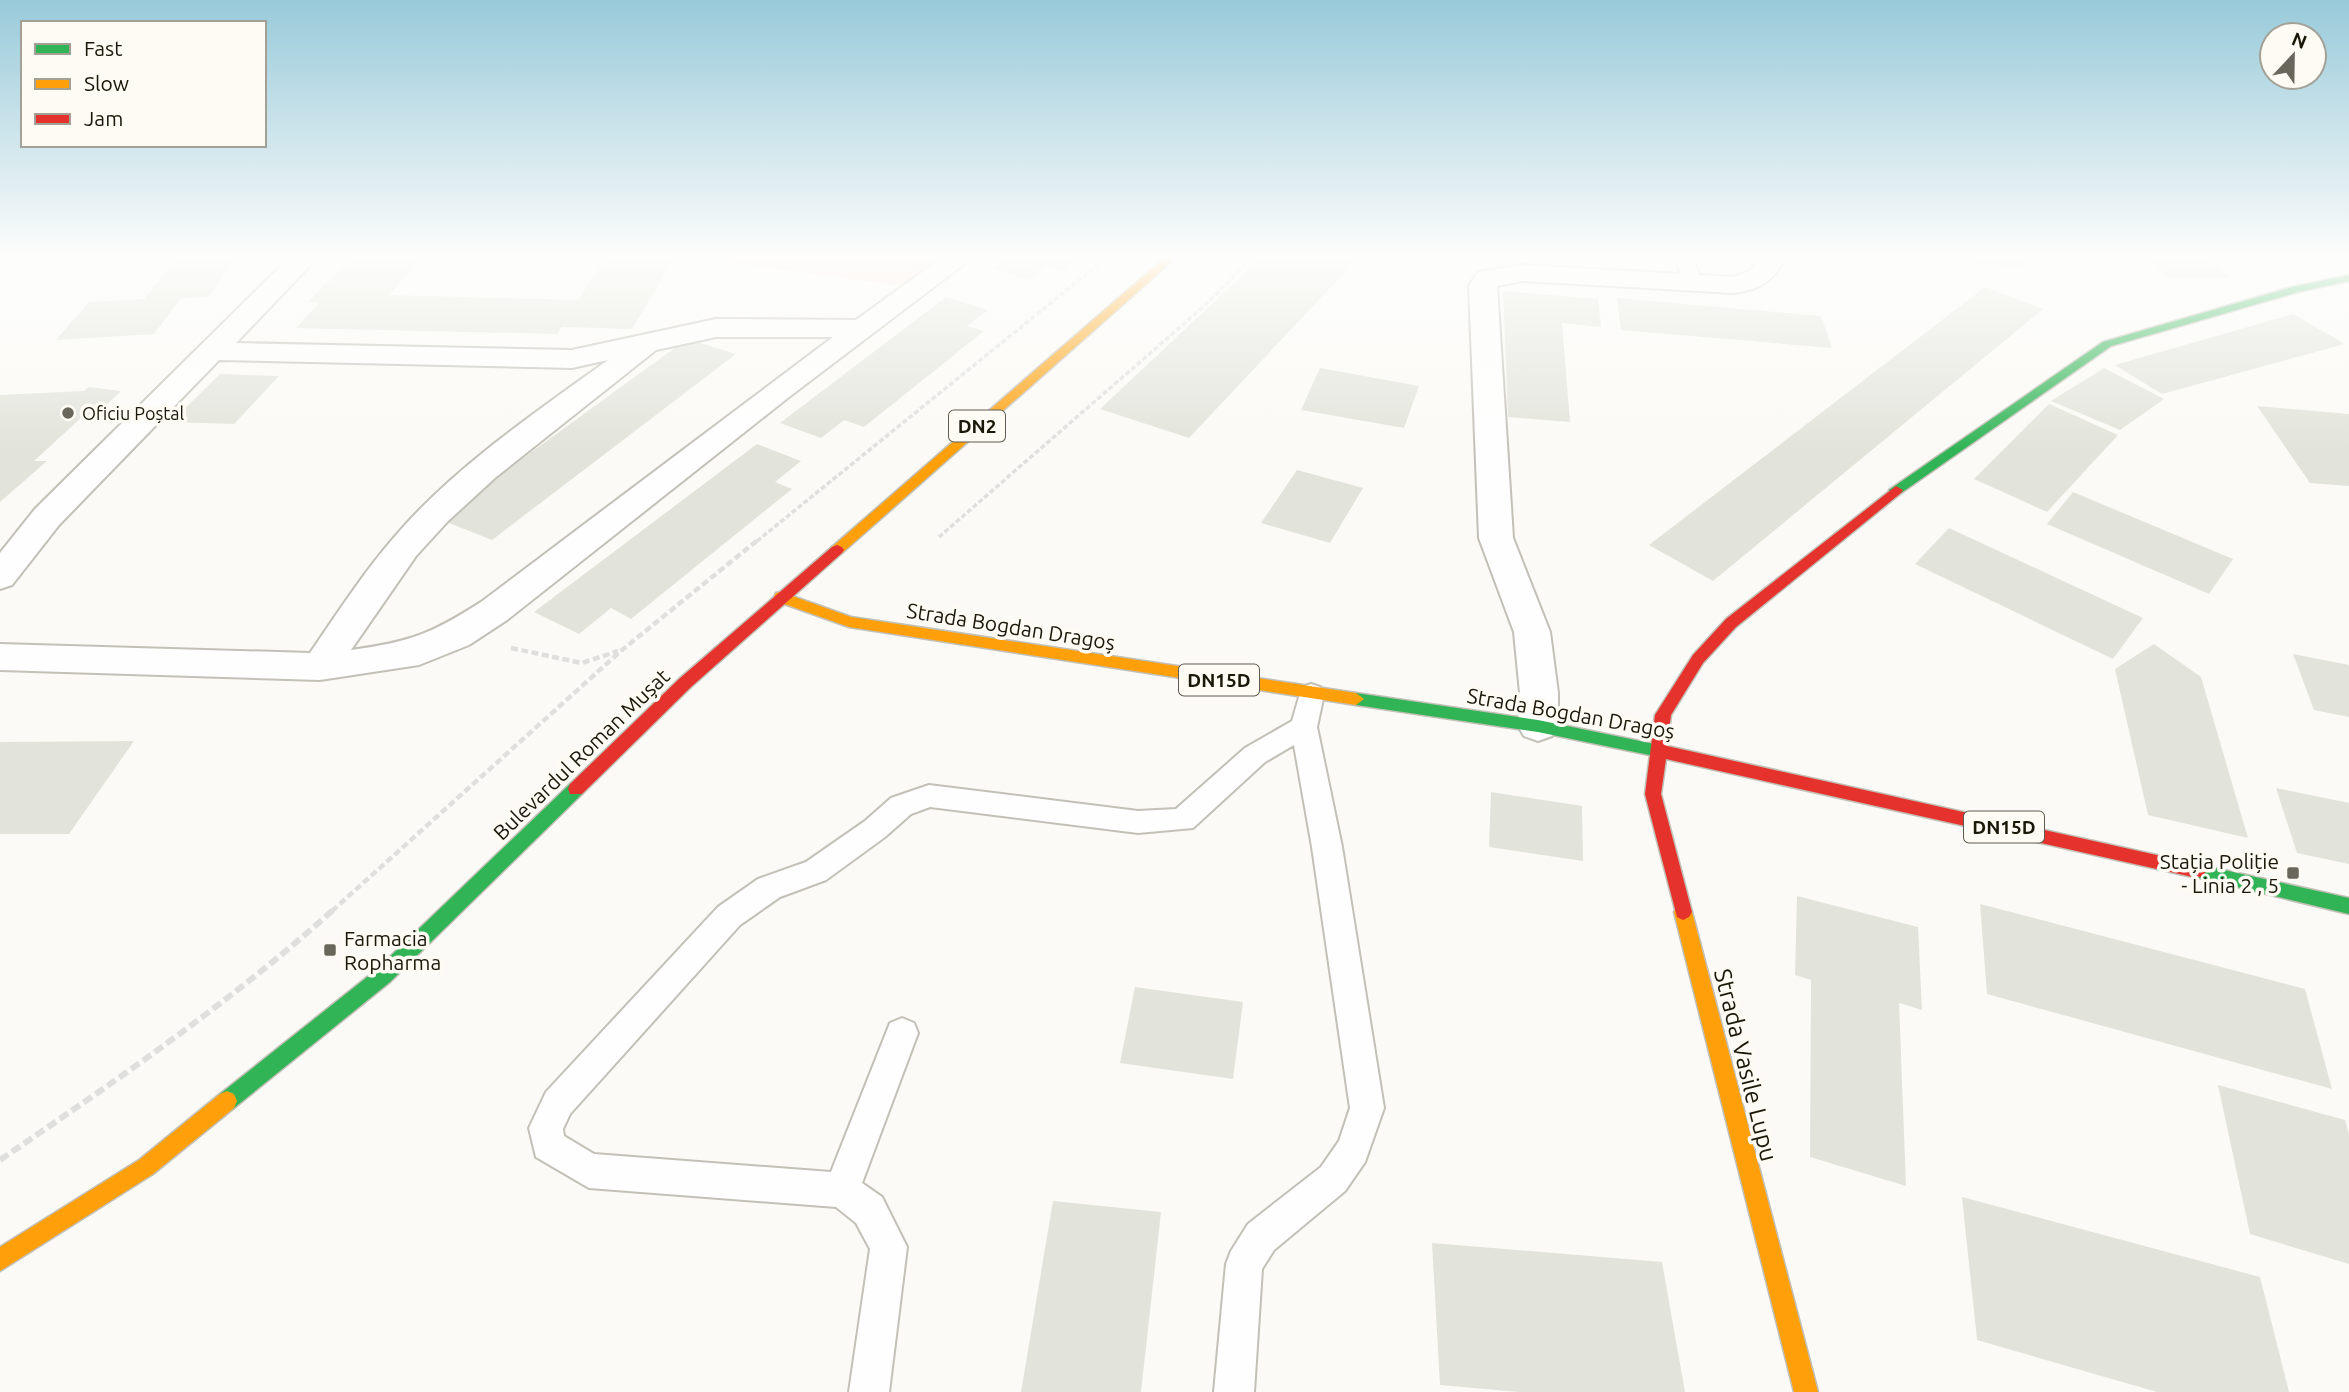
<svg xmlns="http://www.w3.org/2000/svg" width="2349" height="1392" viewBox="0 0 2349 1392" font-family="Ubuntu,sans-serif">
<style>
.green{fill:#fde0d7}
.building{fill:#e2e4db}
.lines{fill:none;stroke-linecap:round;stroke-linejoin:round}
.lane-casing{stroke:#c2c0b7;stroke-width:4}
.street-casing{stroke:#c2c0b7;stroke-width:4}
.fast-casing{stroke:#c2c0b7;stroke-width:3}
.slow-casing{stroke:#c2c0b7;stroke-width:3}
.jam-casing{stroke:#c2c0b7;stroke-width:3}
.path-far2{stroke:#dfdfdd;stroke-width:3.5;stroke-dasharray:5 2.5;stroke-linecap:butt}
.path-far1{stroke:#dfdfdd;stroke-width:4.5;stroke-dasharray:7 3.5;stroke-linecap:butt}
.path{stroke:#dfdfdd;stroke-width:6;stroke-dasharray:10 4.5;stroke-linecap:butt}
.lane{fill:#fefefe;fill-rule:evenodd}
.street{fill:#fefefe;fill-rule:evenodd}
.fast{fill:#30b455;fill-rule:evenodd}
.slow{fill:#ff9f0a;fill-rule:evenodd}
.jam{fill:#e5322d;fill-rule:evenodd}
.poi-dot{fill:#69665c;stroke:#fdfbf4;stroke-width:2.5}
.labels{text-anchor:middle;dominant-baseline:central;stroke-width:7;stroke-linejoin:round;paint-order:stroke}
.far-poi-label{font-size:18px;fill:#1b1709;stroke:#fdfbf4;text-anchor:start}
.shield{fill:#fdfbf4;stroke:#5f5b50;stroke-width:2}
.shield-label{font-size:19px;font-weight:bold;fill:#1b1709}
.street-label{font-size:21px;fill:#1b1709;stroke:#fdfbf4}
.poi-label{font-size:21px;fill:#1b1709;stroke:#fdfbf4;text-anchor:end}
.near-street-label{font-size:24px;fill:#1b1709;stroke:#fdfbf4}
</style>
<rect width="100%" height="100%" fill="#fbfaf6"/>
<polygon class="green" points="692,255 963,255 919,288 692,258"/>
<g class="building">
<polygon points="179,255 239,255 208,297 181,298 154,334 56,340 89,302 144,299"/>
<polygon points="353,255 532,255 525,263 419,261 389,295 578,300 608,255 675,257 632,329 562,327 557,334 296,328 319,303 308,302"/>
<polygon points="1009,255 1085,255 1064,272 1046,266 1029,280 991,268"/>
<polygon points="1264,255 1361,255 1189,438 1100,409"/>
<polygon points="1969,255 2022,255 2030,268 1974,264"/>
<polygon points="2145,255 2206,255 2230,278 2166,277"/>
<polygon points="1985,287 2043,309 1713,581 1649,545"/>
<polygon points="1503,291 1598,299 1601,327 1562,323 1570,422 1508,417"/>
<polygon points="946,297 988,310 967,326 984,331 864,427 844,420 821,438 780,423"/>
<polygon points="1617,298 1821,316 1832,348 1621,330"/>
<polygon points="2293,314 2345,344 2162,394 2115,365"/>
<polygon points="687,339 736,354 492,540 439,519"/>
<polygon points="1320,368 1419,386 1404,428 1301,410"/>
<polygon points="2104,368 2164,399 2120,430 2051,401"/>
<polygon points="220,374 279,376 234,424 171,422"/>
<polygon points="89,387 121,391 95,416 83,416 34,461 47,461 0,502 0,395 84,391"/>
<polygon points="2049,404 2118,435 2047,512 1974,479"/>
<polygon points="2257,406 2349,414 2349,486 2310,483"/>
<polygon points="757,444 801,461 775,482 792,489 631,619 611,608 579,634 534,612"/>
<polygon points="1297,470 1363,488 1330,543 1261,523"/>
<polygon points="2073,492 2233,559 2209,594 2047,524"/>
<polygon points="1949,528 2143,618 2113,659 1915,564"/>
<polygon points="2154,644 2201,677 2248,838 2148,815 2115,669"/>
<polygon points="2293,654 2349,665 2349,717 2314,710"/>
<polygon points="134,741 69,834 0,834 0,742"/>
<polygon points="2276,788 2349,803 2349,864 2297,853"/>
<polygon points="1491,792 1582,806 1583,861 1489,847"/>
<polygon points="1797,896 1918,927 1922,1010 1899,1003 1906,1186 1810,1157 1811,980 1795,975"/>
<polygon points="1980,904 2305,989 2332,1089 1987,994"/>
<polygon points="1135,987 1243,1002 1233,1079 1120,1063"/>
<polygon points="2218,1085 2345,1120 2349,1134 2349,1264 2250,1234"/>
<polygon points="1962,1197 2260,1277 2289,1392 2157,1392 1977,1340"/>
<polygon points="1053,1201 1161,1212 1141,1392 1021,1392"/>
<polygon points="1432,1243 1662,1262 1685,1392 1519,1392 1440,1385"/>
</g>
<g class="lines">
<g class="lane-casing">
<g id="lane">
<polygon points="1675,255 1693,255 1701,284 1699,288 1685,288"/>
<polygon points="1311,684 1320,687 1324,694 1317,727 1342,847 1384,1108 1365,1162 1345,1191 1274,1250 1262,1269 1254,1392 1214,1392 1226,1264 1231,1251 1248,1224 1321,1167 1339,1141 1350,1108 1312,847 1294,745 1265,762 1193,828 1138,833 930,807 911,814 885,837 826,880 780,897 740,925 570,1114 563,1129 564,1136 594,1154 831,1172 890,1023 902,1018 914,1023 918,1033 862,1183 882,1197 907,1247 889,1392 849,1392 870,1249 856,1223 836,1207 589,1188 536,1157 529,1128 546,1092 718,907 758,879 806,862 865,821 891,798 929,785 1138,811 1176,809 1245,748 1292,721 1302,687"/>
</g>
</g>
<g class="street-casing">
<g id="street">
<path d="M292,255h28l-84,88 336,7 144,-31 140,1 90,-65h30l-187,142 -282,223 -38,25 -50,20 -99,15 -320,-10v-26l310,9c30,-44 59,-89 95,-128 58,-64 134,-115 203,-165l-36,8 -353,-8 -160,165 -47,60 -12,4v-36l35,-44zM716,337h117l-352,265c-50,32 -71,40 -130,48l65,-94 32,-35 48,-44 160,-127z"/>
<path d="M1761,255h26c-12,25 -26,34 -53,38l-212,-12 -25,5 16,252 37,94 8,61v33l-6,10 -14,5 -14,-5 -6,-10 2,-33 -6,-61 -35,-94 -10,-252 9,-14 44,-7 212,12 17,-7z"/>
</g>
</g>
<g class="fast-casing">
<g id="fast">
<polygon points="2349,275 2349,281 2298,292 2111,346 1901,493 1891,493 1889,490 2103,342 2292,287"/>
<polygon points="1356,693 1538,720 1664,746 1670,748 1672,752 1670,756 1664,758 1538,732 1356,705 1348,699"/>
<polygon points="576,782 582,784 584,789 582,794 390,982 234,1108 227,1111 220,1108 217,1101 220,1094 376,970 570,784"/>
<polygon points="2197,864 2349,898 2349,914 2191,876 2188,871 2191,866"/>
</g>
</g>
<g class="slow-casing">
<g id="slow">
<polygon points="1168,255 1179,255 842,553 832,553 830,550 832,547"/>
<polygon points="781,592 851,617 1356,693 1364,699 1356,705 849,627 776,601 774,597 776,593"/>
<polygon points="1683,904 1689,907 1692,912 1818,1392 1794,1392 1674,912 1677,907"/>
<polygon points="227,1091 234,1094 237,1101 234,1108 153,1174 0,1271 0,1247 139,1160 220,1094"/>
</g>
</g>
<g class="jam-casing">
<g id="jam">
<polygon points="1896,486 1903,490 1901,493 1736,627 1703,663 1671,715 1667,746 2197,864 2203,866 2206,871 2203,876 2197,878 1666,759 1661,794 1692,912 1689,917 1683,920 1677,917 1645,794 1655,715 1693,655 1726,619"/>
<polygon points="837,545 842,547 844,550 842,553 691,687 582,794 570,794 568,789 570,784 679,679 832,547"/>
</g>
</g>
<g class="path-far2">
<polyline points="2257,255 2267,263"/>
<polyline points="939,537 1202,308 1255,255"/>
<polyline points="757,541 1110,255"/>
</g>
<g class="path-far1">
<polyline points="511,648 582,663 618,651"/>
<polyline points="332,911 622,650 759,539"/>
</g>
<path class="path" d="M0,1160c114,-78 231,-158 333,-250"/>
<use href="#lane" class="lane"/>
<use href="#street" class="street"/>
<use href="#fast" class="fast"/>
<use href="#slow" class="slow"/>
<use href="#jam" class="jam"/>
</g>
<linearGradient id="sky" x2="0" y2="1"><stop stop-color="#98cada"/><stop offset="0.57" stop-color="#fdfdfb"/><stop offset="1" stop-color="#fdfdfb" stop-opacity="0"/></linearGradient>
<rect width="2349" height="450" fill="url(#sky)"/>
<g class="poi-dot">
<circle cx="68" cy="413" r="7"/>
<rect x="2286" y="866" width="14" height="14" rx="3.5"/>
<rect x="323" y="943" width="14" height="14" rx="3.5"/>
</g>
<g class="labels">
<g class="far-poi-label">
<text x="82" y="413">Oficiu Poștal</text>
</g>
<g class="shield">
<rect x="949" y="410.5" width="56" height="31" rx="5"/>
<rect x="1179" y="664.5" width="80" height="31" rx="5"/>
<rect x="1964" y="811.5" width="80" height="31" rx="5"/>
</g>
<g class="shield-label">
<text x="977" y="426">DN2</text>
<text x="1219" y="680">DN15D</text>
<text x="2004" y="827">DN15D</text>
</g>
<g class="street-label">
<text transform="translate(1011 626) rotate(9)">Strada Bogdan Dragoș</text>
<text transform="translate(1571 713) rotate(10)">Strada Bogdan Dragoș</text>
<text transform="translate(581 754) rotate(-44)">Bulevardul Roman Mușat</text>
</g>
<g class="poi-label">
<text x="2279" y="861">Stația Poliție<tspan x="2279" dy="24">- Linia 2 , 5</tspan></text>
<text x="344" y="938" text-anchor="start">Farmacia<tspan x="344" dy="24">Ropharma</tspan></text>
</g>
<g class="near-street-label">
<text transform="translate(1746 1065) rotate(76)">Strada Vasile Lupu</text>
</g>
</g>
<rect x="21" y="21" width="245" height="126" fill="#fdfbf4" stroke="#a3a096" stroke-width="2"/>
<rect x="35" y="44" width="35" height="10" fill="#30b455" stroke="#a3a096" stroke-width="2"/>
<text x="84" y="56" font-size="21" fill="#1b1709">Fast</text>
<rect x="35" y="79" width="35" height="10" fill="#ff9f0a" stroke="#a3a096" stroke-width="2"/>
<text x="84" y="91" font-size="21" fill="#1b1709">Slow</text>
<rect x="35" y="114" width="35" height="10" fill="#e5322d" stroke="#a3a096" stroke-width="2"/>
<text x="84" y="126" font-size="21" fill="#1b1709">Jam</text>
<g transform="translate(2293 56) rotate(22)"><circle r="33" fill="#fdfbf4" stroke="#a3a096" stroke-width="2"/>
<path d="M0-5L12 26L0 18L-12 26Z" fill="#69665c"/>
<text y="-10" font-size="19" font-weight="bold" text-anchor="middle" fill="#1b1709">N</text>
</g>
</svg>
